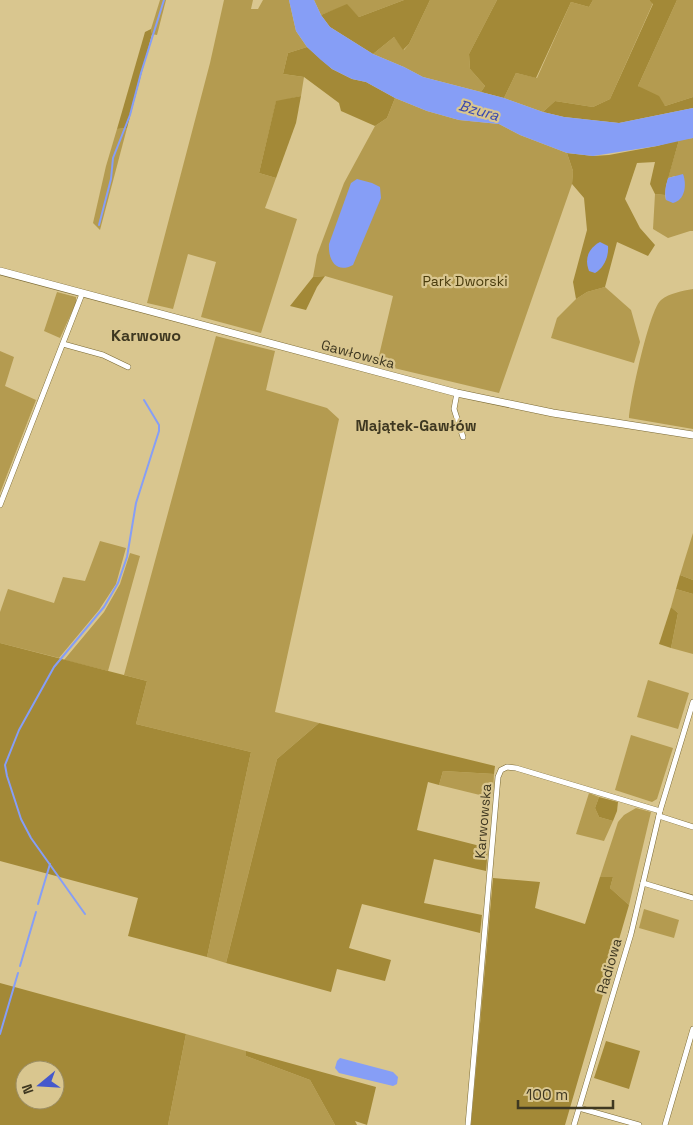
<svg xmlns="http://www.w3.org/2000/svg" width="693" height="1125" viewBox="0 0 693 1125" font-family="'Space Grotesk',sans-serif">
<style>
.green{fill:#b49b50}
.forest{fill:#a38937;fill-rule:evenodd}
.water{fill:#869ef6}
.lines{fill:none;stroke-linecap:round;stroke-linejoin:round}
.stream{stroke:#869ef6;stroke-width:2}
.minor-casing{stroke:#7a6934;stroke-width:6}
.tertiary-casing{stroke:#7a6934;stroke-width:8}
.minor{stroke:#fff;stroke-width:5}
.tertiary{stroke:#fff;stroke-width:7}
.labels{text-anchor:middle;dominant-baseline:central;stroke-width:4.5;stroke-linejoin:round;paint-order:stroke}
.park-label{font-size:14px;fill:#493b0c;stroke:#d9c68f}
.street-label{font-size:14px;fill:#3f3821;stroke:#d9c68f}
.water-label{font-size:15px;font-style:italic;fill:#3949af;stroke:#d9c68f}
.neighbourhood-label{font-size:15px;font-weight:bold;fill:#3f3821;stroke:#d9c68f}
.quarter-label{font-size:16px;font-weight:bold;fill:#3f3821;stroke:#d9c68f}
</style>
<rect width="100%" height="100%" fill="#d9c68f"/>
<g class="green">
<polygon points="160,0 166,0 157,35 152,34 151,29"/>
<polygon points="224,0 253,0 251,9 258,9 263,0 289,0 296,31 307,47 288,53 283,74 304,77 301,96 276,102 259,173 276,178 265,208 297,219 261,333 201,317 216,262 188,254 173,309 147,303 210,63"/>
<polygon points="314,0 404,0 359,17 347,5 321,15"/>
<polygon points="430,0 497,0 469,54 470,69 485,86 481,92 423,77 404,67 373,54 394,37 404,50 409,44"/>
<polygon points="593,0 649,0 653,3 610,99 593,107 555,101 543,112 504,98 516,73 537,78 571,2 589,7"/>
<polygon points="677,0 693,0 693,97 665,106 638,86"/>
<polygon points="395,98 427,111 459,120 499,124 520,135 567,153 573,171 572,184 499,393 377,364 393,296 325,276 313,277 317,255 344,183 375,126 387,118"/>
<polygon points="127,128 100,230 93,223 106,166 117,129"/>
<polygon points="693,138 693,231 690,231 668,238 653,229 655,194 665,195 666,200 675,176 668,178 679,140"/>
<polygon points="605,287 631,310 640,342 634,363 551,338 557,318 576,299 587,292"/>
<path d="M693,289v140l-64,-11c1,-17 20,-108 32,-118 9,-7 21,-9 32,-11z"/>
<polygon points="57,292 76,297 76,303 60,338 44,331"/>
<polygon points="216,336 275,351 266,390 327,408 339,419 275,712 319,723 277,759 226,963 207,957 251,752 136,724 147,681 124,675"/>
<polygon points="0,351 14,357 5,386 36,400 0,493"/>
<polygon points="693,533 693,580 680,575"/>
<polygon points="100,541 126,548 116,584 99,610 59,658 0,643 0,612 8,589 54,603 63,577 85,581"/>
<polygon points="130,553 140,556 108,671 64,660 104,612 120,584"/>
<polygon points="676,589 693,594 693,654 671,648 678,613 671,607"/>
<polygon points="648,680 689,693 678,729 637,717"/>
<polygon points="631,735 673,748 657,799 652,802 615,790"/>
<polygon points="443,771 494,774 493,793 488,797 439,785"/>
<polygon points="589,793 599,797 595,808 599,817 613,821 604,841 576,834"/>
<polygon points="636,808 651,812 629,905 610,888 613,877 600,877 618,822 624,815"/>
<polygon points="644,909 679,920 674,938 639,928"/>
<polygon points="186,1034 246,1051 246,1056 310,1080 335,1125 168,1125"/>
</g>
<g class="forest">
<polygon points="404,0 430,0 409,44 403,50 394,37 373,54 330,27 321,15 347,4 359,17"/>
<polygon points="497,0 593,0 589,7 571,2 536,78 516,73 504,98 481,92 485,86 470,69 469,54"/>
<polygon points="649,0 677,0 638,86 659,96 665,106 693,97 693,108 619,123 564,117 543,112 555,101 593,107 610,99 653,4"/>
<polygon points="151,29 152,34 127,128 117,129 145,32"/>
<polygon points="307,47 332,69 352,79 366,82 395,98 387,118 375,126 341,111 339,103 304,77 283,74 288,53"/>
<polygon points="301,96 296,123 276,178 259,173 276,101"/>
<polygon points="679,140 666,186 665,195 655,194 650,184 655,162 637,163 625,199 640,228 655,245 648,256 617,242 605,287 587,292 576,299 573,282 587,230 584,198 572,184 573,171 567,153 593,156 609,155 657,146"/>
<polygon points="325,276 317,287 306,310 290,306 313,277"/>
<polygon points="680,575 693,580 693,594 676,589"/>
<polygon points="671,607 678,613 671,648 659,644"/>
<polygon points="0,643 147,681 136,724 251,752 207,957 128,936 138,898 0,861"/>
<polygon points="319,723 495,766 494,774 443,771 439,785 428,782 417,830 488,848 486,871 434,859 424,903 482,915 480,933 362,904 349,948 391,960 385,981 337,969 331,992 226,963 277,759"/>
<polygon points="599,797 618,802 617,811 613,821 599,817 595,808"/>
<polygon points="600,877 613,877 610,888 629,905 565,1125 471,1125 493,878 540,882 535,908 585,924"/>
<path d="M0,983l186,51 -18,91h-168zM25,1070h30v30h-30z"/>
<polygon points="606,1041 640,1051 629,1089 594,1078"/>
<polygon points="246,1051 376,1087 367,1125 355,1121 357,1125 335,1125 310,1080 246,1056"/>
</g>
<g class="water">
<polygon points="289,0 314,0 321,15 330,27 373,54 404,67 423,77 504,98 543,112 564,117 619,123 693,108 693,138 657,146 593,156 567,153 520,135 499,124 459,120 427,111 395,98 366,82 352,79 332,69 321,60 307,47 296,31"/>
<path d="M683,174c4,11 2,26 -10,29l-7,-3c-2,-8 0,-15 2,-22z"/>
<path d="M357,179l15,4 8,4 1,11 -28,67c-17,9 -25,-5 -24,-21l22,-61z"/>
<path d="M600,242l8,4c1,10 -4,22 -13,27l-6,-2c-5,-13 0,-23 11,-29z"/>
<polygon points="340,1058 393,1072 398,1077 397,1084 393,1086 339,1073 335,1068 337,1061"/>
</g>
<g class="lines">
<g class="stream">
<polyline points="99,225 111,179 113,158 130,115 141,73 164,0"/>
<polyline points="38,904 50,864"/>
<polyline points="85,914 31,838 21,819 7,776 5,765 19,730 54,667 104,607 118,583 127,557 136,503 159,431 159,425 144,400"/>
<polyline points="20,966 36,912"/>
<polyline points="0,1034 18,973"/>
</g>
<g class="minor-casing">
<g id="minor">
<polyline points="63,344 103,355 128,367"/>
<polyline points="457,393 454,409 463,437"/>
<polyline points="0,505 82,294"/>
<polyline points="659,816 693,827"/>
<polyline points="643,883 693,898"/>
<polyline points="579,1108 639,1125"/>
<polyline points="468,1125 498,777 501,770 507,767 516,768 660,811"/>
<polyline points="574,1125 631,934 660,811 693,702"/>
<polyline points="665,1125 693,1029"/>
</g>
</g>
<g class="tertiary-casing">
<polyline id="tertiary" points="0,271 457,393 553,413 693,435"/>
</g>
<use href="#minor" class="minor"/>
<use href="#tertiary" class="tertiary"/>
</g>
<g class="labels">
<g class="park-label">
<text x="465" y="281">Park Dworski</text>
</g>
<g class="street-label">
<text transform="translate(358 354) rotate(15)">Gawłowska</text>
<text transform="translate(483 821) rotate(-85)">Karwowska</text>
<text transform="translate(609 966) rotate(-74)">Radiowa</text>
</g>
<g class="water-label">
<text transform="translate(479 110) rotate(16)">Bzura</text>
</g>
<g class="neighbourhood-label">
<text x="416" y="425">Majątek-Gawłów</text>
</g>
<g class="quarter-label">
<text x="146" y="335">Karwowo</text>
</g>
</g>
<g transform="translate(40 1085) rotate(252)"><circle r="24" fill="#d9c68f" stroke="#9b8d63"/>
<path d="M0-4L9 19L0 12L-9 19Z" fill="#4558cc"/>
<text y="-8" font-size="14" font-weight="bold" text-anchor="middle" fill="#3f3821">N</text>
</g>
<path d="M518 1100v8h95v-8" fill="none" stroke="#3f3821" stroke-width="2.5"/>
<text x="526" y="1100" font-size="15" fill="#3f3821" stroke="#d9c68f" stroke-width="4" paint-order="stroke">100 m</text>
</svg>
